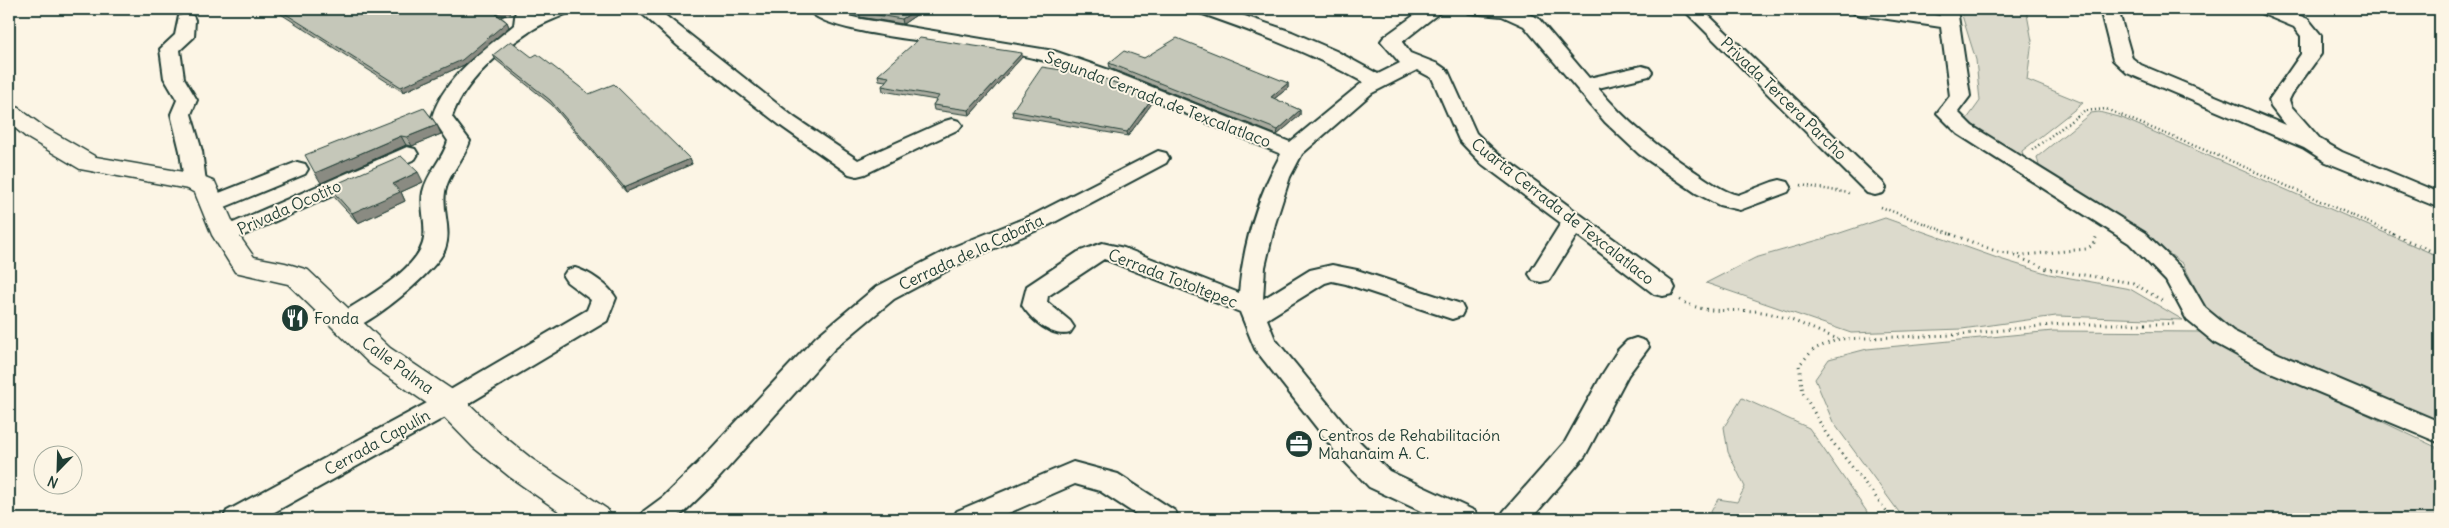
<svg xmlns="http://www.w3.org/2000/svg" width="2449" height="528" viewBox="0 0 2449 528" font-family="Delius,sans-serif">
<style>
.green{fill:#dcdacc;stroke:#7e8c80}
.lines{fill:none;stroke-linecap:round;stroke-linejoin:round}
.minor-casing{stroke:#1f3d34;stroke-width:4}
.tertiary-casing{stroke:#1f3d34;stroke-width:3}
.path-far1{stroke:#1f3d34;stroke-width:2.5;stroke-dasharray:1 3;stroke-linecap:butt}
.path{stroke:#1f3d34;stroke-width:3;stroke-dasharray:1 4.5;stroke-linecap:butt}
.minor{fill:#fcf5e5;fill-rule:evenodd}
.tertiary{fill:#fcf5e5;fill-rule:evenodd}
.wall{fill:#a9ab9f;stroke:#1f3d34}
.shaded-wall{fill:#8a8b82;stroke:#1f3d34}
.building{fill:#c5c7b9;stroke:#1f3d34}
.labels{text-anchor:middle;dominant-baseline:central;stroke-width:4;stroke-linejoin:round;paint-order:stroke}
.street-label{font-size:16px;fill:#1f3d34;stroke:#fcf5e5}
.poi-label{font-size:16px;fill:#1f3d34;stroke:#fcf5e5;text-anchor:start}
</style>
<rect width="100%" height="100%" fill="#fcf5e5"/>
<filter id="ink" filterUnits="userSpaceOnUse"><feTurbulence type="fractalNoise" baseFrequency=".02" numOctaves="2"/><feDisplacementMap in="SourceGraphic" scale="10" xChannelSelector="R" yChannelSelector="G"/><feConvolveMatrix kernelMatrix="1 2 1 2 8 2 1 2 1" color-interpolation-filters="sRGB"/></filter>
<g filter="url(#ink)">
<g class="green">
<polygon points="1960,9 2026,9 2032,41 2027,80 2083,103 2022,151 2025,165 1970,130 1967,119 1980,101 1976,60"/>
<polygon points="2099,112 2122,118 2440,257 2440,429 2251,346 2211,318 2183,264 2155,243 2040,170 2037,157 2091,113"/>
<polygon points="1885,218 2000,259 2049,274 2130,289 2183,320 2056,316 1962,329 1851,333 1706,283 1755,258 1822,239"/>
<polygon points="2053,331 2204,332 2216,343 2440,449 2440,519 1904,519 1833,422 1815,379 1829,359 1867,349"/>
<polygon points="1742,398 1809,428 1872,519 1707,519 1718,499 1737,502 1745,487 1728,452 1724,427"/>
</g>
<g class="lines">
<g class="minor-casing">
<g id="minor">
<path d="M516,9h18v6l13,-6h23l-2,4c-13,6 -28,11 -39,19 -29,19 -66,51 -77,85l18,24c-6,19 -22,33 -25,51 -3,20 7,38 0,57 -8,22 -77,78 -99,82 -4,1 -7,-1 -11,-2l-3,-6 3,-6c25,-16 86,-48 89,-79 2,-16 -4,-31 -1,-46 4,-19 20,-33 25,-51l-16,-24c13,-41 50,-65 82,-92z"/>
<polygon points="637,9 657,9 795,118 858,160 945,121 952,119 959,121 962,125 959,129 865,174 857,176 849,174 781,126 678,46"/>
<path d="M808,9h22l10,5 21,5 193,32 58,20 178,71 73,-60c-52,-29 -106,-49 -163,-69l-2,-4h26l68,23 44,19 42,23 22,-11 -19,-22 3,-4 39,-28h21l-42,33 8,11 28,11 10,7 28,62 22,21 174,128 3,6 -3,6 -9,2 -9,-2 -77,-59 -28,45 -8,2 -8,-2 -4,-6 32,-51 -79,-59 -23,-24 -27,-62 -15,-8 -45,23 -70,61 -12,23 -15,47 -10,43 -2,32 47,-29 22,-5 25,5 104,34 3,6 -3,6 -9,3 -106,-35 -14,-3 -7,2 -58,36 8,20 80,98 34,34 86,40 4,8h-41l-69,-32 -34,-36 -80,-102 -15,-37 -136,-53 -56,37 -1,6 23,19 4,6 -4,6c-18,5 -39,-13 -48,-28l5,-19 51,-34 24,-9 22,5 115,45c4,-48 19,-97 42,-139 -78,-32 -155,-69 -236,-93 -32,-10 -74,-12 -108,-18 -26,-4 -117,-13 -129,-34z"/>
<path d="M1467,9h49l22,9 51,60 53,-12 7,2 3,4 -3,4 -51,12c28,34 60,59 96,83 14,9 29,21 44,24l34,-13 8,-2 8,2 3,5 -3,5 -48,18 -21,-5 -23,-12 -57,-39 -34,-32 -81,-96 -22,-10 -33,-3z"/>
<polygon points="1683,9 1702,9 1883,183 1886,188 1883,193 1875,195 1867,193"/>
<polygon points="1852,9 1896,9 1940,16 1939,9 1957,9 1970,96 1958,112 1972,126 2145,233 2183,270 2205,308 2233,331 2279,354 2440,422 2440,443 2261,368 2215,343 2187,320 2166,281 2129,243 1958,134 1937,113 1950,96 1941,27 1861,15 1854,13"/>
<polygon points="2100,9 2118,9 2132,58 2141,65 2285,125 2271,107 2269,100 2301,54 2301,36 2294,27 2260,13 2258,9 2283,9 2308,19 2321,35 2321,54 2292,94 2289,100 2291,106 2321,140 2342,152 2440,193 2440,208 2326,162 2304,148 2127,73 2113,60"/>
<polygon points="186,14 193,16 195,20 194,37 180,50 184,78 197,100 191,114 202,151 206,182 203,187 195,189 187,187 184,182 180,151 171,114 177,100 164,78 160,49 175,35 179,16"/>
<polygon points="407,147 415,149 418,154 415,159 233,240 225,243 217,240 213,235 217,230"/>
<polygon points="1158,151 1166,153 1169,158 1166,163 1049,225 967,260 894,299 834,349 717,480 683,513 675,519 640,519 644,511 663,497 697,464 816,337 876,287 951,248 1033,215"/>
<polygon points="297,162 305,164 308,169 305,174 220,209 212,211 204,209 201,204 204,199"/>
<path d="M575,268c14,4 34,17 41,30l-9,23 -149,89 -196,109h-39l4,-8 213,-115 147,-86 4,-10 -24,-18 -4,-6 4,-6z"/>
<polygon points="1636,338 1645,341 1649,347 1628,375 1585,456 1531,519 1500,519 1504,511 1565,442 1602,375 1618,350 1627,341"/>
<polygon points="1073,462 1118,474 1175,511 1179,519 1143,519 1100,491 1075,484 995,519 953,519 957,511"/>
</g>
</g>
<g class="tertiary-casing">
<polygon id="tertiary" points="9,105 17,107 44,127 96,157 195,174 215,182 238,234 254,257 285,263 308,270 390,348 460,395 495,429 532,459 607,509 612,519 570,519 510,477 473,447 438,411 370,364 288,284 235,272 212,235 195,193 188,189 80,169 26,137 9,123"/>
</g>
<g class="path-far1">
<polyline points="2032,150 2084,111 2106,109 2238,164 2396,235"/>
<polyline points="1801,185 1849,193"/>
<polyline points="1881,207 1954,235"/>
</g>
<g class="path">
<polyline points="1951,234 1998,252 2024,255 2086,249 2093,245 2097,235"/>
<polyline points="2393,234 2440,255"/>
<polyline points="2015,256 2047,269 2133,283 2163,301"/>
<path d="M1680,300c30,17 51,7 82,12 26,4 51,18 76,27"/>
<polyline points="1893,519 1827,435 1803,393 1799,365 1814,349 1839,339 1954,335 2062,324 2176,324"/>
</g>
<use href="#minor" class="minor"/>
<use href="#tertiary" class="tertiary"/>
</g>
<g class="wall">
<polygon points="273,9 509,9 511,13 501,17 507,22 509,27 464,65 403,92"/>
<polygon points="864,9 925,9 903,24 860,17 859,12"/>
<polygon points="493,55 532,57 690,159 692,164 626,192 552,105 496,60"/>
<polygon points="1022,57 970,115 934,110 933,105 936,100 883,91 882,86 886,81 879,80 878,75"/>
<polygon points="1144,58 1288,83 1288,88 1274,99 1300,110 1300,115 1277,135 1110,68 1109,63"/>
<polygon points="1153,102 1128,136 1013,116 1012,111"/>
<polygon points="424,108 437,125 441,134 412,146 406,145 321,183"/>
<polygon points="423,182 401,192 405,201 358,223 334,197 329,187"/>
</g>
<g class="shaded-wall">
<polygon points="509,9 511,13 498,18 496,14"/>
<polygon points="917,9 925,9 903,24 902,19"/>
<polygon points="507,22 509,27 464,65 403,92 401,87"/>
<polygon points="1022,53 1022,57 970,115 969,110"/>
<polygon points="1288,83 1288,88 1270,102 1271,97"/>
<polygon points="1153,97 1153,102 1128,136 1127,132"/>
<polygon points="1300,110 1300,115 1277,135 1278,130"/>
<polygon points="437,125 441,134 412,146 407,137"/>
<polygon points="401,136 406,145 321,183 315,173"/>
<polygon points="690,159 692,164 626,192 624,187"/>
<polygon points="418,172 423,182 401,192 405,201 358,223 352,213 393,184"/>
</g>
<g class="building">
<polygon points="278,9 508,9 496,14 507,22 462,60 401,87"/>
<polygon points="864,9 917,9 902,19 859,12"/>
<polygon points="920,38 1022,53 969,110 933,105 939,96 882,86 889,77 878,75"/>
<polygon points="1177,38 1288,83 1271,97 1300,110 1278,130 1109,63 1124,51 1144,58"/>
<polygon points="511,41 532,57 537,54 589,94 614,84 690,159 624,187 550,100 493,55"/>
<polygon points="1042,67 1094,75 1153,97 1127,132 1012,111"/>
<polygon points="424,108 437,125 407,137 401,136 315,173 305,155"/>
<polygon points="401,156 418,172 393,184 400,192 352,213 329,187"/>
</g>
</g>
<defs>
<g id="restaurant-disc" transform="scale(1.4375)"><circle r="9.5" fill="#1f3d34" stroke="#fcf5e5"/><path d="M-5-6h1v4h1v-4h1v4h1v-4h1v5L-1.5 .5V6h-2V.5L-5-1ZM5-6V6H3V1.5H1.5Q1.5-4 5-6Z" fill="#fff"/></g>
<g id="office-disc" transform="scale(1.4375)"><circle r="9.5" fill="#1f3d34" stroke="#fcf5e5"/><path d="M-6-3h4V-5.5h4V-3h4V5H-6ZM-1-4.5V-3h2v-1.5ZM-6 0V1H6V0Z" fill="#fff"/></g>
</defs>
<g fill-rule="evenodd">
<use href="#restaurant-disc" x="295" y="318"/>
<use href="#office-disc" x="1299" y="444"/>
</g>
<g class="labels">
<g class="street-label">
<text transform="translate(1784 98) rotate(44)">Privada Tercera Parcho</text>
<text transform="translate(1158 99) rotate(21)">Segunda Cerrada de Texcalatlaco</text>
<text transform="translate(289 207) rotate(-24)">Privada Ocotito</text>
<text transform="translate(1563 211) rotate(38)">Cuarta Cerrada de Texcalatlaco</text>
<text transform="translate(971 252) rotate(-25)">Cerrada de la Cabaña</text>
<text transform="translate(1173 278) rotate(21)">Cerrada Totoltepec</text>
<text transform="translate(398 365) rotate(36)">Calle Palma</text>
<text transform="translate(377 442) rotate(-29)">Cerrada Capulín</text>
</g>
<g class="poi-label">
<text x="314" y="318">Fonda</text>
<text x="1318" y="435">Centros de Rehabilitación<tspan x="1318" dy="18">Mahanaim A. C.</tspan></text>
</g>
</g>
<rect width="2449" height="528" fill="none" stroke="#fcf5e5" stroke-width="30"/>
<rect x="15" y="15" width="2419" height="498" fill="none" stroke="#1f3d34" stroke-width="2" filter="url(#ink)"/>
<g transform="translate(58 470) rotate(203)"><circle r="24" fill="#fcf5e5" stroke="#a4ab9e"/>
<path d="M0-4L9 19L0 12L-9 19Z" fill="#1f3d34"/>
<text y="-8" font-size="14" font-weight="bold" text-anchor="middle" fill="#1f3d34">N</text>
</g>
</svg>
